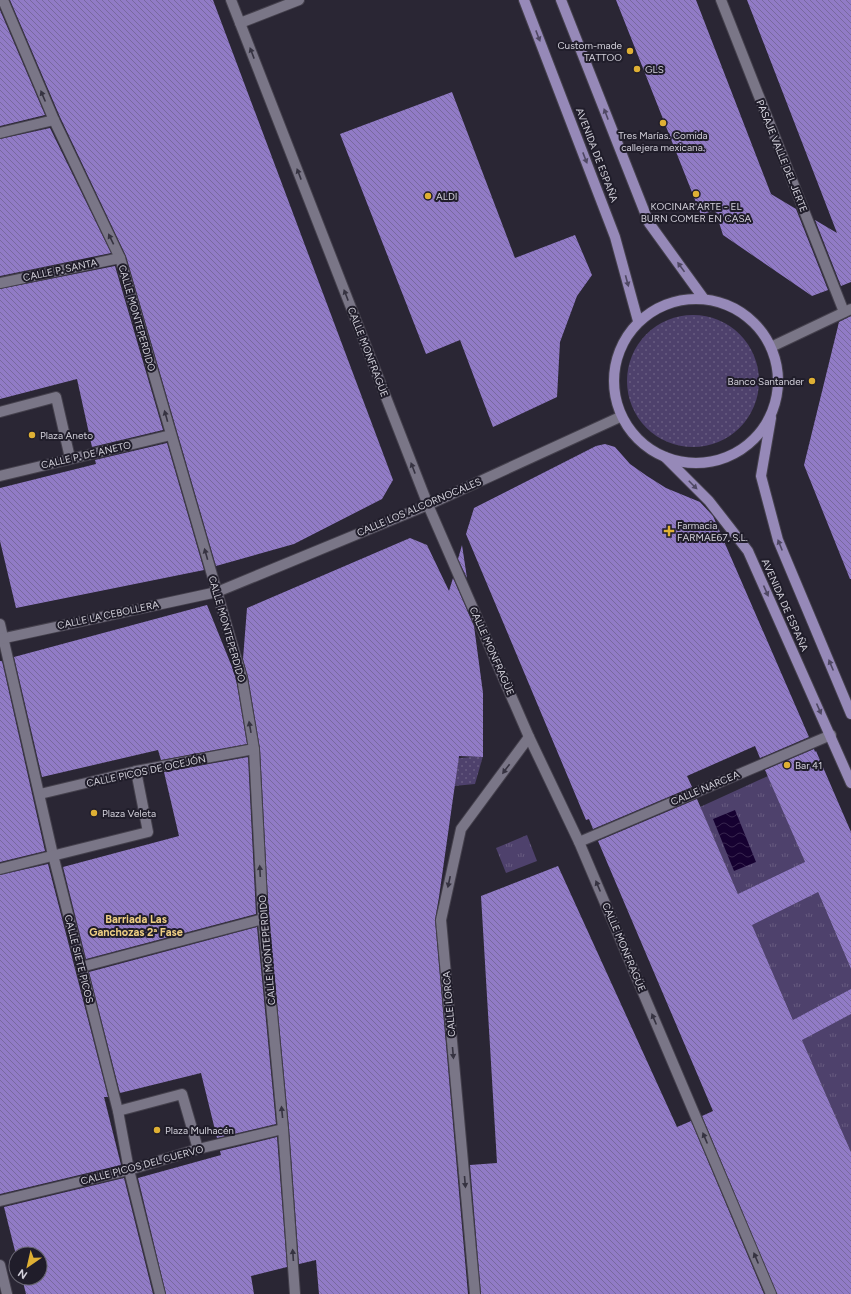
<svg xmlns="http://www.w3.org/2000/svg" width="851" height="1294" viewBox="0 0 851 1294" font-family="Figtree,sans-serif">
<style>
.grass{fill:url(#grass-dots)}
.park{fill:url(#park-tufts)}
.water{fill:url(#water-waves)}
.building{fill:url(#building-back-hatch)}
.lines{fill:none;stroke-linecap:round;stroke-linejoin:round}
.pedestrian-casing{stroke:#45414d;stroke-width:12}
.minor-casing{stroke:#45414d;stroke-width:12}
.primary-casing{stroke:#45414d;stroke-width:12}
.pedestrian{stroke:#7a7687;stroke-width:10}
.minor{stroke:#7a7687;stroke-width:10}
.primary{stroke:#9689b8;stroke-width:10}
.oneway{fill:#4f4863}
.oneway2{fill:#363341}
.poi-dot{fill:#dfb034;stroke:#201d2a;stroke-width:1.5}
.labels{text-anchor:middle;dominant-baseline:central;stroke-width:4;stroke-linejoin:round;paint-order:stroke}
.poi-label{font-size:10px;fill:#d2d0da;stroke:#201d2a;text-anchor:start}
.street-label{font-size:10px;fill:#d2d0da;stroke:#201d2a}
.neighbourhood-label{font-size:11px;font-weight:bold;fill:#eece83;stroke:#201d2a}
</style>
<defs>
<pattern id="grass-dots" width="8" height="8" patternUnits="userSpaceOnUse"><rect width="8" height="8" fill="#4e416c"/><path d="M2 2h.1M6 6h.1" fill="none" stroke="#675b80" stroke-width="1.8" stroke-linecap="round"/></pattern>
<pattern id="park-tufts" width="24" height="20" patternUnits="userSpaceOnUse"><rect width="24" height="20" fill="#4e416c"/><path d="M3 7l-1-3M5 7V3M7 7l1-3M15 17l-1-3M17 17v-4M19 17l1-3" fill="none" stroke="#675b80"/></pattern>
<pattern id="water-waves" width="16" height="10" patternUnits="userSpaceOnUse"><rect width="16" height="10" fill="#160131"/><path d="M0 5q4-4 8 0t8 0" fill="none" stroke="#37254e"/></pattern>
<pattern id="building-back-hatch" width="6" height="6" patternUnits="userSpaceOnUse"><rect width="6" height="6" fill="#917bc6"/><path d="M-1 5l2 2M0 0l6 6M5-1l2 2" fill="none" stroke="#78699e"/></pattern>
</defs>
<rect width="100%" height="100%" fill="#2a2634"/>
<g class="grass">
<circle cx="693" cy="381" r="66"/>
<polygon points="483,756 475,784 350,796 347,768"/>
</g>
<g class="park">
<polygon points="768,776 851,969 851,1152 700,807"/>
<polygon points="527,835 537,861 506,873 496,848"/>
</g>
<polygon class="water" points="735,810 756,862 734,871 713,819"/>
<g class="building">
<polygon points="10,0 213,0 393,480 382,499 294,544 216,566 126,256 60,117"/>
<polygon points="616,0 696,0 771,194 796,209 828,290 812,296 723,235 715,210 701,215"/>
<polygon points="747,0 851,0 851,282 841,286 815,220 837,233"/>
<polygon points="0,10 45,115 0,126"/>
<polygon points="452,92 515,258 575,235 592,275 577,296 560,342 557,397 493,427 460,340 426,354 340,134"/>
<polygon points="50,128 111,253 0,276 0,139"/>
<polygon points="115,266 163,430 92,447 77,379 0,399 0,289"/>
<polygon points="851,316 851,579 850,579 804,465 839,322"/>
<polygon points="167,443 204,570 16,608 0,541 0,488 96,464 95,460"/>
<polygon points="605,444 615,447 630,464 647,476 666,488 700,502 713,516 809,737 760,758 755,746 687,776 692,787 593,829 589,819 586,820 466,534 474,508 596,446"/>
<polygon points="410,538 427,545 449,591 453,578 474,626 483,693 483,757 459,756 439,897 435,920 468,1294 319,1294 316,1260 299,1264 289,1128 269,919 260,749 248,677 243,659 247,608"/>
<polygon points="462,545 467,578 458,559"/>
<polygon points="207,605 232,667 236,679 247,744 161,760 158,750 42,777 14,657"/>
<polygon points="0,661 2,661 45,851 0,862"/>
<polygon points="814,749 815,752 816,751 851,832 851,969 818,892 752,925 793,1020 851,989 851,1014 802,1040 851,1152 851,1294 777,1294 702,1116 713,1111 598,841 697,799 738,894 805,862 765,770"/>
<polygon points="248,757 256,914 86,959 63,867 179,836 164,772"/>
<polygon points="48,864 108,1097 104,1097 121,1165 0,1194 0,875"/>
<polygon points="558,866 677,1127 691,1121 764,1294 481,1294 470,1165 497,1163 481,896"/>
<polygon points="257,927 276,1124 217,1138 201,1073 120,1093 89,972"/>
<polygon points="277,1137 287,1267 251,1276 254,1294 166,1294 138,1178 221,1155 220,1151"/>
<polygon points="124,1178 153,1294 26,1294 22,1278 40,1278 40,1254 16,1254 16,1255 4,1207"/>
</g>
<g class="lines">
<g class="pedestrian-casing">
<g id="pedestrian">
<polyline points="721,0 844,312"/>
<polyline points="240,23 299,0"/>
<polyline points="579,842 831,735"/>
</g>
</g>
<g class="minor-casing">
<g id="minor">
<polyline points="3,0 54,120 120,258 242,678 254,749 263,919 283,1129 295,1294"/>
<polyline points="231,0 428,505 529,737 579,842 771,1294"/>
<polyline points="0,133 54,120"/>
<polyline points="0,283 120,258"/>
<polyline points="771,347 851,309"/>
<polyline points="0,412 56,397 70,458"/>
<polyline points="0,476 171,435"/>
<polyline points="0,624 53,855 118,1111 129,1170 160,1294"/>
<polyline points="0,639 217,592 428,505 620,417"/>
<polyline points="40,794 136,771 254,749"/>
<polyline points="0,869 148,832 136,771"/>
<polyline points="81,967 263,919"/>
<polyline points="118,1111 182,1094 198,1149"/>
<polyline points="0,1201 129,1170 198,1149 283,1129"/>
<polyline points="0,1265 7,1294"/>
<polyline points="475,1294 441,920 461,829 529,737"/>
</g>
</g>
<g class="primary-casing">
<g id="primary">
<polyline points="524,0 615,237 638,321"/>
<polyline points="561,0 649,223 704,299"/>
<circle cx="696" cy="381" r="82"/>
<polyline points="771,418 761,476 778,540 851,714"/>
<polyline points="665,457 709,501 748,551 851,783"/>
</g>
</g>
<use href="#pedestrian" class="pedestrian"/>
<use href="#minor" class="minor"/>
<use href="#primary" class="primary"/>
</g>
<defs><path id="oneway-solid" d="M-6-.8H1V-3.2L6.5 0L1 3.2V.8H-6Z"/></defs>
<g class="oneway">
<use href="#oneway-solid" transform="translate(538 36) rotate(69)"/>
<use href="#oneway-solid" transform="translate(606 114) rotate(-111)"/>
<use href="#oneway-solid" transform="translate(585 158) rotate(69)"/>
<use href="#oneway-solid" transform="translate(681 267) rotate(-126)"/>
<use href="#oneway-solid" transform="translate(627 281) rotate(75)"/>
<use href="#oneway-solid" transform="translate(693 485) rotate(45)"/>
<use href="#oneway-solid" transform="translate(780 545) rotate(-112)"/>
<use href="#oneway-solid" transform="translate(766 591) rotate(66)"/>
<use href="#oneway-solid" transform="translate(831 665) rotate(-113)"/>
<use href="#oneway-solid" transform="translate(819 709) rotate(66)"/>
</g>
<g class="oneway2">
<use href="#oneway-solid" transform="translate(252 53) rotate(-111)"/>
<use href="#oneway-solid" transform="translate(43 96) rotate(-113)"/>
<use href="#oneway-solid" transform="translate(299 174) rotate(-111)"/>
<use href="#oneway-solid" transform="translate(111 239) rotate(-116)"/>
<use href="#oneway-solid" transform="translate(346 295) rotate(-111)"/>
<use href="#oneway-solid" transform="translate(166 416) rotate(-106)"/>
<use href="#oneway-solid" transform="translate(413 468) rotate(-111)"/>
<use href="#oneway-solid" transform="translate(206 554) rotate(-106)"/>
<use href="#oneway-solid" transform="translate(250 727) rotate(-100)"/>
<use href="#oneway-solid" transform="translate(506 769) rotate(127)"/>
<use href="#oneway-solid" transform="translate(260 871) rotate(-93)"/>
<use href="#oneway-solid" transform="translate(449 882) rotate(102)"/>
<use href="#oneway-solid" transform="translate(598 886) rotate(-113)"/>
<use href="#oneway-solid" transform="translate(654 1019) rotate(-113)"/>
<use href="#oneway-solid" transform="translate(453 1053) rotate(85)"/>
<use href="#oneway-solid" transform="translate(282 1112) rotate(-96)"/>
<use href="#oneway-solid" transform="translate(705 1138) rotate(-113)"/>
<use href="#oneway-solid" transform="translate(465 1182) rotate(85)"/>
<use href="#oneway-solid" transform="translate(293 1255) rotate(-94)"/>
<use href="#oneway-solid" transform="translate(756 1258) rotate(-113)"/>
</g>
<g class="poi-dot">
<circle cx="630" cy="51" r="4"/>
<circle cx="637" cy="69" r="4"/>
<circle cx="663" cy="123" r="4"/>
<circle cx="696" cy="194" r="4"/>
<circle cx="428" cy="196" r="4"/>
<circle cx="812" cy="381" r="4"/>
<circle cx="32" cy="435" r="4"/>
<path d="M667 525h4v4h4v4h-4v4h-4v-4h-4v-4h4z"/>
<circle cx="787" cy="765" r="4"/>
<circle cx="94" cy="813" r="4"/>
<circle cx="157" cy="1130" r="4"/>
</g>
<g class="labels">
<g class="poi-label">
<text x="622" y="45" text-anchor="end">Custom-made<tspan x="622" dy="12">TATTOO</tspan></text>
<text x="645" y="69">GLS</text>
<text x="663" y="135" text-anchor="middle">Tres Marías. Comida<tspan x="663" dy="12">callejera mexicana.</tspan></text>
<text x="436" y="196">ALDI</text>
<text x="696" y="206" text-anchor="middle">KOCINAR'ARTE - EL<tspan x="696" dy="12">BURN COMER EN CASA</tspan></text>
<text x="804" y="381" text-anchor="end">Banco Santander</text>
<text x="40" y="435">Plaza Aneto</text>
<text x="677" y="525">Farmacia<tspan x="677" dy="12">FARMAE67, S.L.</tspan></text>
<text x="795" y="765">Bar 41</text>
<text x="102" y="813">Plaza Veleta</text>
<text x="165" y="1130">Plaza Mulhacén</text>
</g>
<g class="street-label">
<text transform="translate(597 155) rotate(69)">AVENIDA DE ESPAÑA</text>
<text transform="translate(782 156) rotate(68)">PASAJE VALLE DEL JERTE</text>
<text transform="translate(60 270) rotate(-12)">CALLE P. SANTA</text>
<text transform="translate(137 318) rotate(74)">CALLE MONTEPERDIDO</text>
<text transform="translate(368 352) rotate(69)">CALLE MONFRAGÜE</text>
<text transform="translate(86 455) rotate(-13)">CALLE P. DE ANETO</text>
<text transform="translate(419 507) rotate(-23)">CALLE LOS ALCORNOCALES</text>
<text transform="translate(785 605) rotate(66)">AVENIDA DE ESPAÑA</text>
<text transform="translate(108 615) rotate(-12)">CALLE LA CEBOLLERA</text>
<text transform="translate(227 629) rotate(74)">CALLE MONTEPERDIDO</text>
<text transform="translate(492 651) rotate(66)">CALLE MONFRAGÜE</text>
<text transform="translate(146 771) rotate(-12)">CALLE PICOS DE OCEJÓN</text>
<text transform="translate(705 788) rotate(-23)">CALLE NARCEA</text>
<text transform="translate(624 947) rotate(67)">CALLE MONFRAGÜE</text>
<text transform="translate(267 950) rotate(-95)">CALLE MONTEPERDIDO</text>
<text transform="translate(79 959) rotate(76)">CALLE SIETE PICOS</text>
<text transform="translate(449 1004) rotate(-95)">CALLE LORCA</text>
<text transform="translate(142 1165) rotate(-15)">CALLE PICOS DEL CUERVO</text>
</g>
<g class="neighbourhood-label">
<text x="136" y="919">Barriada Las<tspan x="136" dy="13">Ganchozas 2ª Fase</tspan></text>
</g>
</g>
<g transform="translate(28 1266) rotate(214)"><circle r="19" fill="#201d2a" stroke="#676570"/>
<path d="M0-3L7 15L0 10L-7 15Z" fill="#dfb034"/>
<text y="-6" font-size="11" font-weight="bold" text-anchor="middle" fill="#d2d0da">N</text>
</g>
</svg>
